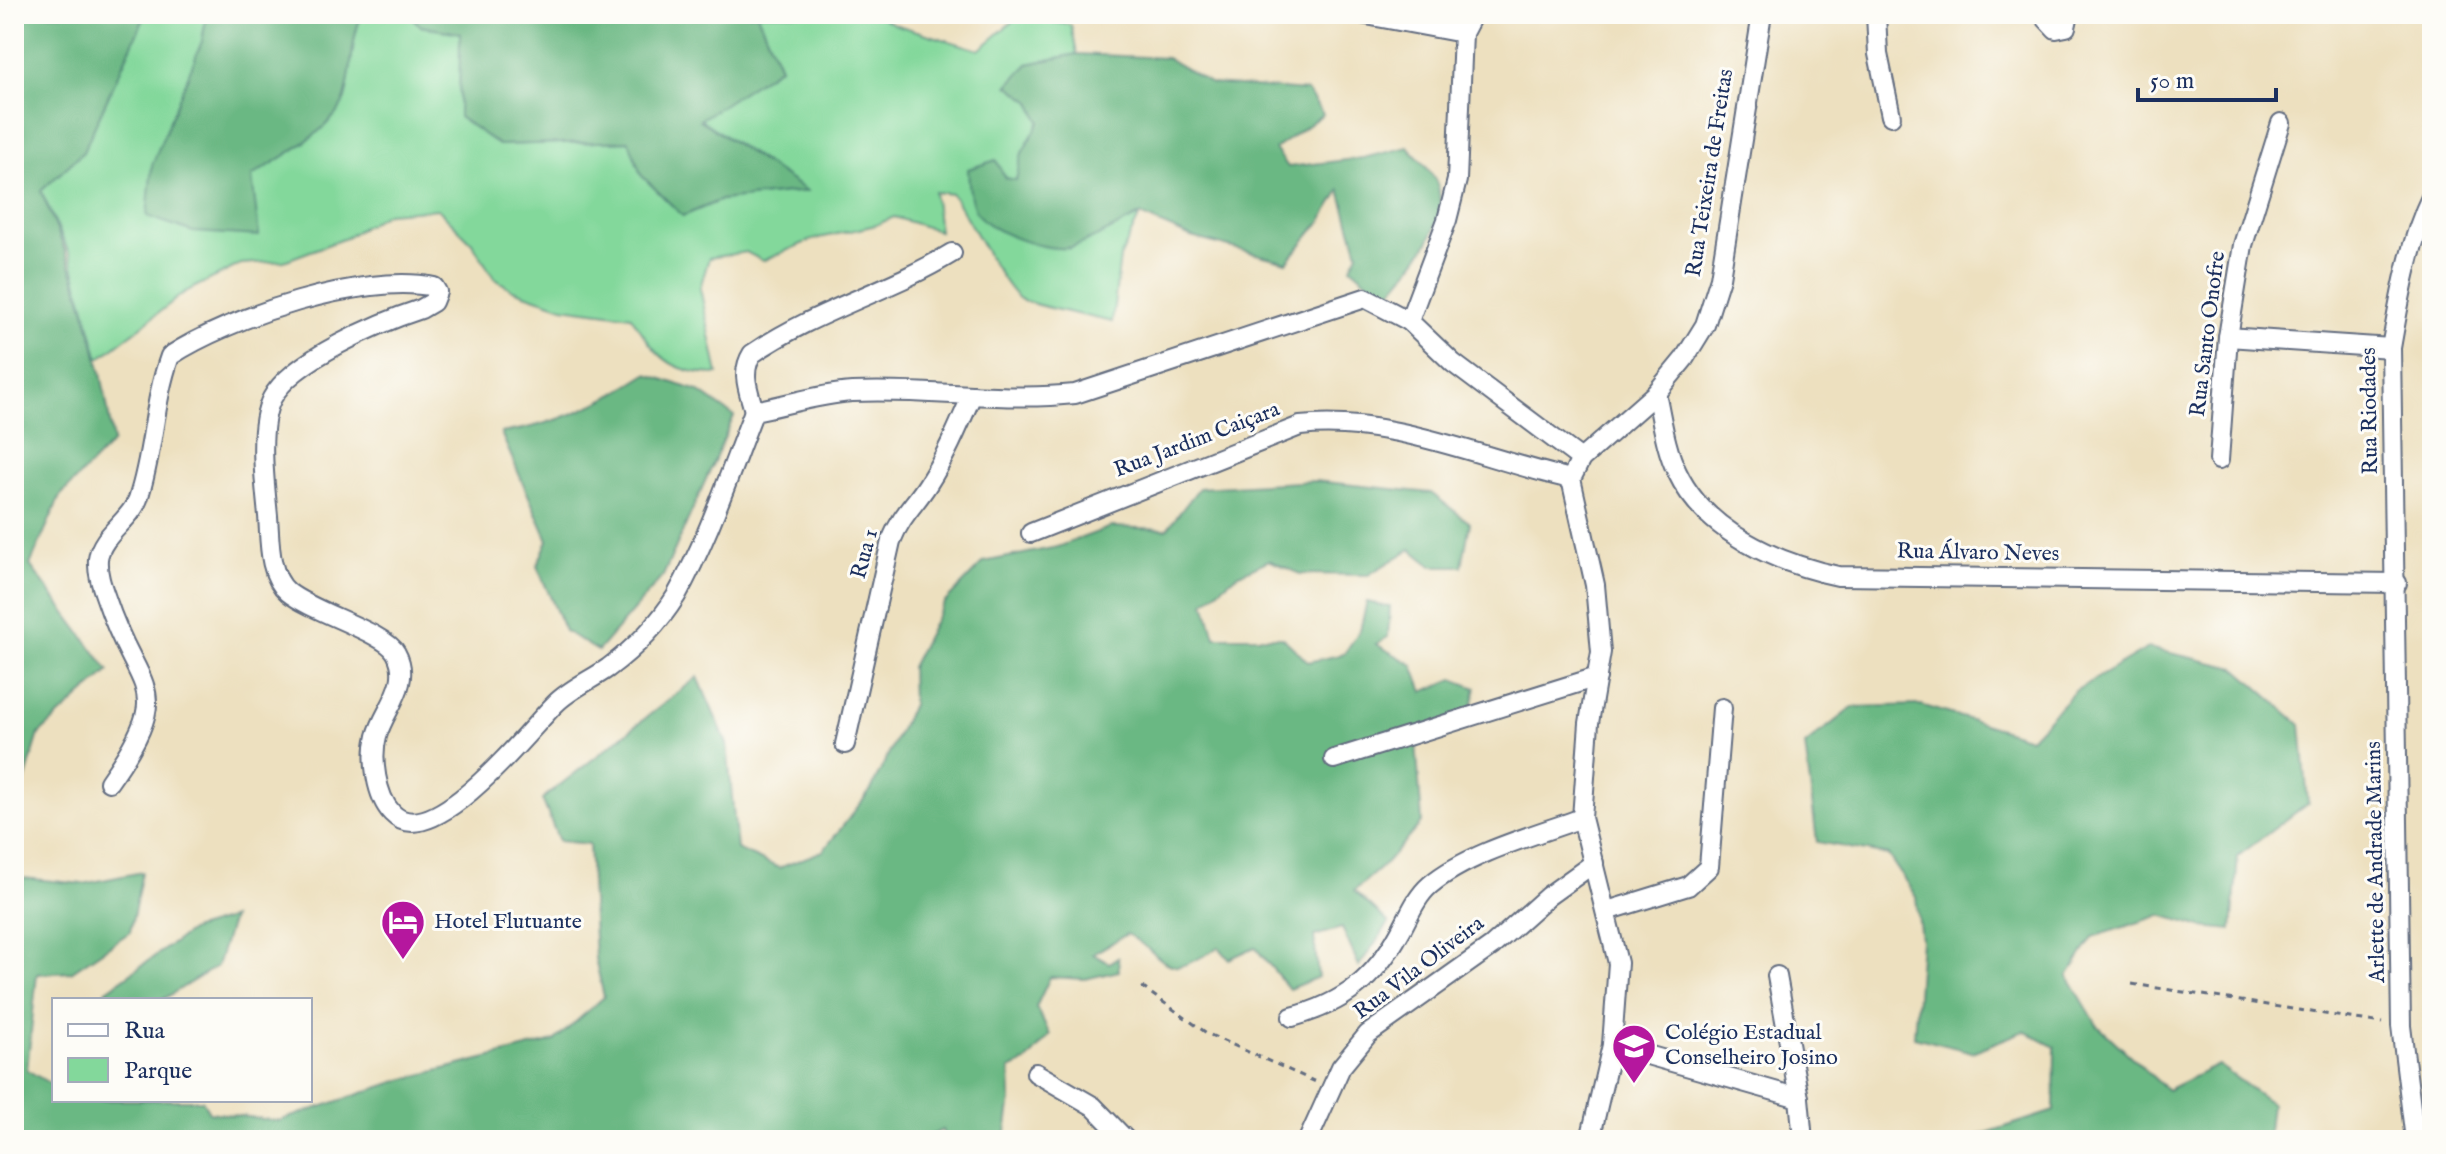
<svg xmlns="http://www.w3.org/2000/svg" width="2446" height="1154" viewBox="0 0 2446 1154" font-family="'IM FELL English',serif">
<style>
.green{fill:#83d89b;stroke:#4f847c;stroke-width:2}
.forest{fill:#6ab883;stroke:#427470;stroke-width:2}
.lines{fill:none;stroke-linecap:round;stroke-linejoin:round}
.minor-casing{stroke:#646d80;stroke-width:22}
.path{stroke:#646d80;stroke-width:3;stroke-dasharray:6 6;stroke-linecap:butt}
.minor{stroke:#fff;stroke-width:18}
.labels{text-anchor:middle;dominant-baseline:central;stroke-width:6;stroke-linejoin:round;paint-order:stroke}
.street-label{font-size:22px;fill:#1b2f5e;stroke:#fdfcf7}
.poi-label{font-size:22px;fill:#1b2f5e;stroke:#fdfcf7;text-anchor:start}
</style>
<rect width="100%" height="100%" fill="#fdfcf7"/>
<filter id="ink" filterUnits="userSpaceOnUse"><feTurbulence type="fractalNoise" baseFrequency=".0125" numOctaves="2"/><feDisplacementMap in="SourceGraphic" scale="16" xChannelSelector="R" yChannelSelector="G"/><feConvolveMatrix kernelMatrix="1 2 1 2 8 2 1 2 1" color-interpolation-filters="sRGB"/></filter>
<filter id="wash" filterUnits="userSpaceOnUse"><feTurbulence type="fractalNoise" baseFrequency=".006" numOctaves="4" result="noise"/><feDisplacementMap in="SourceGraphic" scale="32" xChannelSelector="R" yChannelSelector="G"/><feGaussianBlur stdDeviation="1.8" result="paint"/><feColorMatrix in="noise" values="0 0 0 0 0 0 0 0 0 0 0 0 0 0 0 0 0 1.4 0 .05"/><feComposite in="paint" operator="in"/></filter>
<g filter="url(#wash)">
<rect width="100%" height="100%" fill="#ede0bf"/>
<path class="green" d="M146,14h61l-5,27 57,195 -8,-60c26,-15 85,-49 94,-78 8,-28 5,-57 17,-84h48l10,12 41,7 -2,84 40,28 131,-4 11,34 42,41 38,-16 85,-9 -106,-72 80,-52 -23,-53h118l19,10 85,26 40,-34 52,9 6,29 -49,10 -19,21 23,17 8,20 -18,31 -6,28 -48,-12 101,80 71,-34 -20,42 -8,65c-19,-5 -79,-16 -92,-23 -17,-11 -54,-85 -68,-105l-18,-2 5,39 -45,-14 -18,8 -65,15 -48,21 -17,-9 -37,6 -9,30 18,86c-50,0 -62,-20 -87,-58l-68,-9 -50,-17 -19,-12 -22,-35 -34,-34 -51,4 -44,26 -59,22 -43,3 -56,28 -86,67 -29,-104 -29,-64 42,-39z"/>
<g class="forest">
<path d="M14,14h132l-63,138 -42,39c37,86 59,158 72,251l-53,54 -30,69 79,106 -70,63 -25,83z"/>
<path d="M207,14h155c-12,27 -9,56 -17,84 -9,30 -68,62 -93,78l7,60 -66,-4 -46,-16 5,-51 50,-124z"/>
<polygon points="410,14 757,14 780,67 700,120 807,191 721,200 683,216 641,175 629,141 499,145 459,117 460,33 420,26"/>
<path d="M1077,54l90,4 45,26 95,7 16,23 -48,35 13,18 75,-9 45,-11c9,11 27,26 30,40 11,41 -27,81 -52,110l-35,-30 7,-14 -18,-63 -18,30 -35,42 -96,-25 -51,-22c-22,11 -45,24 -68,32 -21,7 -85,-15 -96,-35 -7,-13 -7,-29 -8,-43l28,-9 9,18 11,2 6,-27 18,-31 -9,-20 -23,-17 20,-21z"/>
<path d="M647,374l51,17 36,25 -71,160 -65,75 -33,-20 -28,-65 11,-26 -47,-107c55,-8 100,-29 146,-59z"/>
<path d="M1315,481l116,12 39,30 -8,43h-30l-21,-17 -43,26 -68,-1 -31,-14 -34,16 -30,26 10,35h67l26,25 36,-8 16,-24 7,-28 23,5 -2,30 -12,7 37,21 10,27 30,-13 23,9 -5,25 -55,29 6,80 -36,41 -32,28 35,32 -30,43 -17,-38 -28,8 4,41 -29,12 -34,-42 -26,12 -10,-12c-58,35 -43,17 -92,-13l-34,20 16,9 9,-5 1,13 -34,8 -35,-2 -14,30 14,28 -24,27 -16,7 1,30 -6,41h-59l-4,-10 -19,10h-909v-263l69,7 59,-12 -12,60 -59,40 -34,2 -10,96 27,16v14h148l7,12 70,9 122,-41 153,-39 50,-44 -9,-39 -6,-114 -30,-3 -17,-42 156,-122 29,67 10,105 42,19 44,-17 48,-61 41,-85 -1,-38 33,-64 40,-41 73,-15 54,-20 56,2 32,-41z"/>
<polygon points="2148,648 2236,668 2301,725 2308,803 2238,856 2232,930 2202,927 2161,915 2093,937 2068,976 2097,1025 2167,1090 2218,1065 2271,1103 2267,1140 1965,1140 2054,1111 2055,1047 2024,1031 1972,1052 1914,1037 1921,940 1916,897 1888,855 1817,842 1805,745 1853,707 1921,705 2030,738 2075,691"/>
<polygon points="232,918 217,966 162,1000 103,1000 107,990 192,930"/>
</g>
</g>
<g filter="url(#ink)">
<g class="lines">
<g class="minor-casing">
<g id="minor">
<polyline points="1361,14 1463,33"/>
<polyline points="1876,14 1878,54 1891,116"/>
<polyline points="2042,14 2056,29 2066,27 2069,14"/>
<polyline points="1409,321 1447,220 1457,180 1463,33 1473,14"/>
<polyline points="2228,337 2391,348"/>
<path d="M1656,393c6,26 9,55 21,79 28,60 100,91 161,104l559,7"/>
<path d="M754,411c-5,-20 -14,-38 -2,-57 62,-43 136,-62 200,-101"/>
<polyline points="2219,460 2228,337 2243,245 2281,123"/>
<path d="M1031,533l269,-107c92,-10 182,33 271,53"/>
<path d="M845,744l46,-203c11,-27 23,-35 37,-57 18,-28 31,-59 44,-89"/>
<polyline points="1334,759 1597,677"/>
<path d="M109,782c69,-98 29,-87 -2,-181 -5,-14 -10,-27 -9,-42 3,-24 32,-38 40,-60 16,-47 15,-96 32,-143 59,-39 194,-84 264,-69l3,5 -4,10 -12,7c-40,13 -129,51 -149,89 -15,29 -7,86 -4,118 2,24 0,59 20,76 24,20 98,41 108,61 17,31 -12,56 -19,83 -6,22 -1,60 15,77 40,43 137,-84 164,-110 14,-14 35,-23 52,-35 27,-20 50,-43 68,-72 32,-57 54,-124 78,-185 32,-6 66,-17 98,-19 75,-4 148,10 223,2l290,-96 44,23 44,42 128,96"/>
<polyline points="1607,911 1688,886 1709,867 1722,708"/>
<polyline points="1777,976 1799,1098 1803,1140"/>
<path d="M1292,1017c53,-14 83,-39 108,-85 9,-16 16,-35 30,-47 38,-32 105,-50 152,-67"/>
<polyline points="1612,1045 1799,1098"/>
<polyline points="1036,1073 1093,1106 1126,1140"/>
<polyline points="1308,1140 1341,1067 1368,1034 1492,946 1548,896 1594,863"/>
<polyline points="1590,1140 1612,1045 1618,963 1582,818 1589,723 1601,652 1595,585 1571,479 1581,459 1656,393 1684,359 1705,325 1720,278 1762,14"/>
<path d="M2415,1140l-14,-114 -10,-678c9,-51 18,-106 41,-153"/>
</g>
</g>
<g class="path">
<polyline points="2132,984 2382,1023"/>
<polyline points="1142,987 1208,1034 1316,1082"/>
</g>
<use href="#minor" class="minor"/>
</g>
</g>
<defs>
<g id="hotel-pin" transform="scale(2.3)"><path d="M0 17L-7.5 6A9.5 9.5 0 1 1 7.5 6Z" fill="#b5179e" stroke="#fdfcf7"/><path d="M-6-4.5h1.5V1H6V5H4.5V3h-9V5H-6ZM-4 0a1.8 1.8 0 1 1 3.6 0ZM.5 0V-2.5h3Q6-2.5 6 0Z" fill="#fff"/></g>
<g id="school-pin" transform="scale(2.3)"><path d="M0 17L-7.5 6A9.5 9.5 0 1 1 7.5 6Z" fill="#b5179e" stroke="#fdfcf7"/><path d="M0-5L7-2L0 1L-7-2ZM-4 1L0 2.5L4 1V4Q0 6-4 4Z" fill="#fff"/></g>
</defs>
<g fill-rule="evenodd">
<use href="#hotel-pin" x="403" y="922"/>
<use href="#school-pin" x="1634" y="1046"/>
</g>
<g class="labels">
<g class="street-label">
<text transform="translate(1710 173) rotate(-81)">Rua Teixeira de Freitas</text>
<text transform="translate(2208 334) rotate(-83)">Rua Santo Onofre</text>
<text transform="translate(2370 411) rotate(-91)">Rua Riodades</text>
<text transform="translate(1197 440) rotate(-21)">Rua Jardim Caiçara</text>
<text transform="translate(1978 553) rotate(1)">Rua Álvaro Neves</text>
<text transform="translate(865 554) rotate(-75)">Rua 1</text>
<text transform="translate(2376 862) rotate(-91)">Arlette de Andrade Marins</text>
<text transform="translate(1419 968) rotate(-37)">Rua Vila Oliveira</text>
</g>
<g class="poi-label">
<text x="434" y="922">Hotel Flutuante</text>
<text x="1665" y="1033">Colégio Estadual<tspan x="1665" dy="25">Conselheiro Josino</tspan></text>
</g>
</g>
<rect width="2446" height="1154" fill="none" stroke="#fdfcf7" stroke-width="48"/>
<rect x="52" y="998" width="260" height="104" fill="#fdfcf7" stroke="#a3aaba" stroke-width="2"/>
<rect x="68" y="1024" width="40" height="12" fill="#ffffff" stroke="#a3aaba" stroke-width="2"/>
<text x="124" y="1038" font-size="24" fill="#1b2f5e">Rua</text>
<rect x="68" y="1058" width="40" height="24" fill="#83d89b" stroke="#a3aaba" stroke-width="2"/>
<text x="124" y="1078" font-size="24" fill="#1b2f5e">Parque</text>
<path d="M2138 88v12h138v-12" fill="none" stroke="#1b2f5e" stroke-width="4"/>
<text x="2150" y="88" font-size="24" fill="#1b2f5e" stroke="#fdfcf7" stroke-width="6" paint-order="stroke">50 m</text>
</svg>
